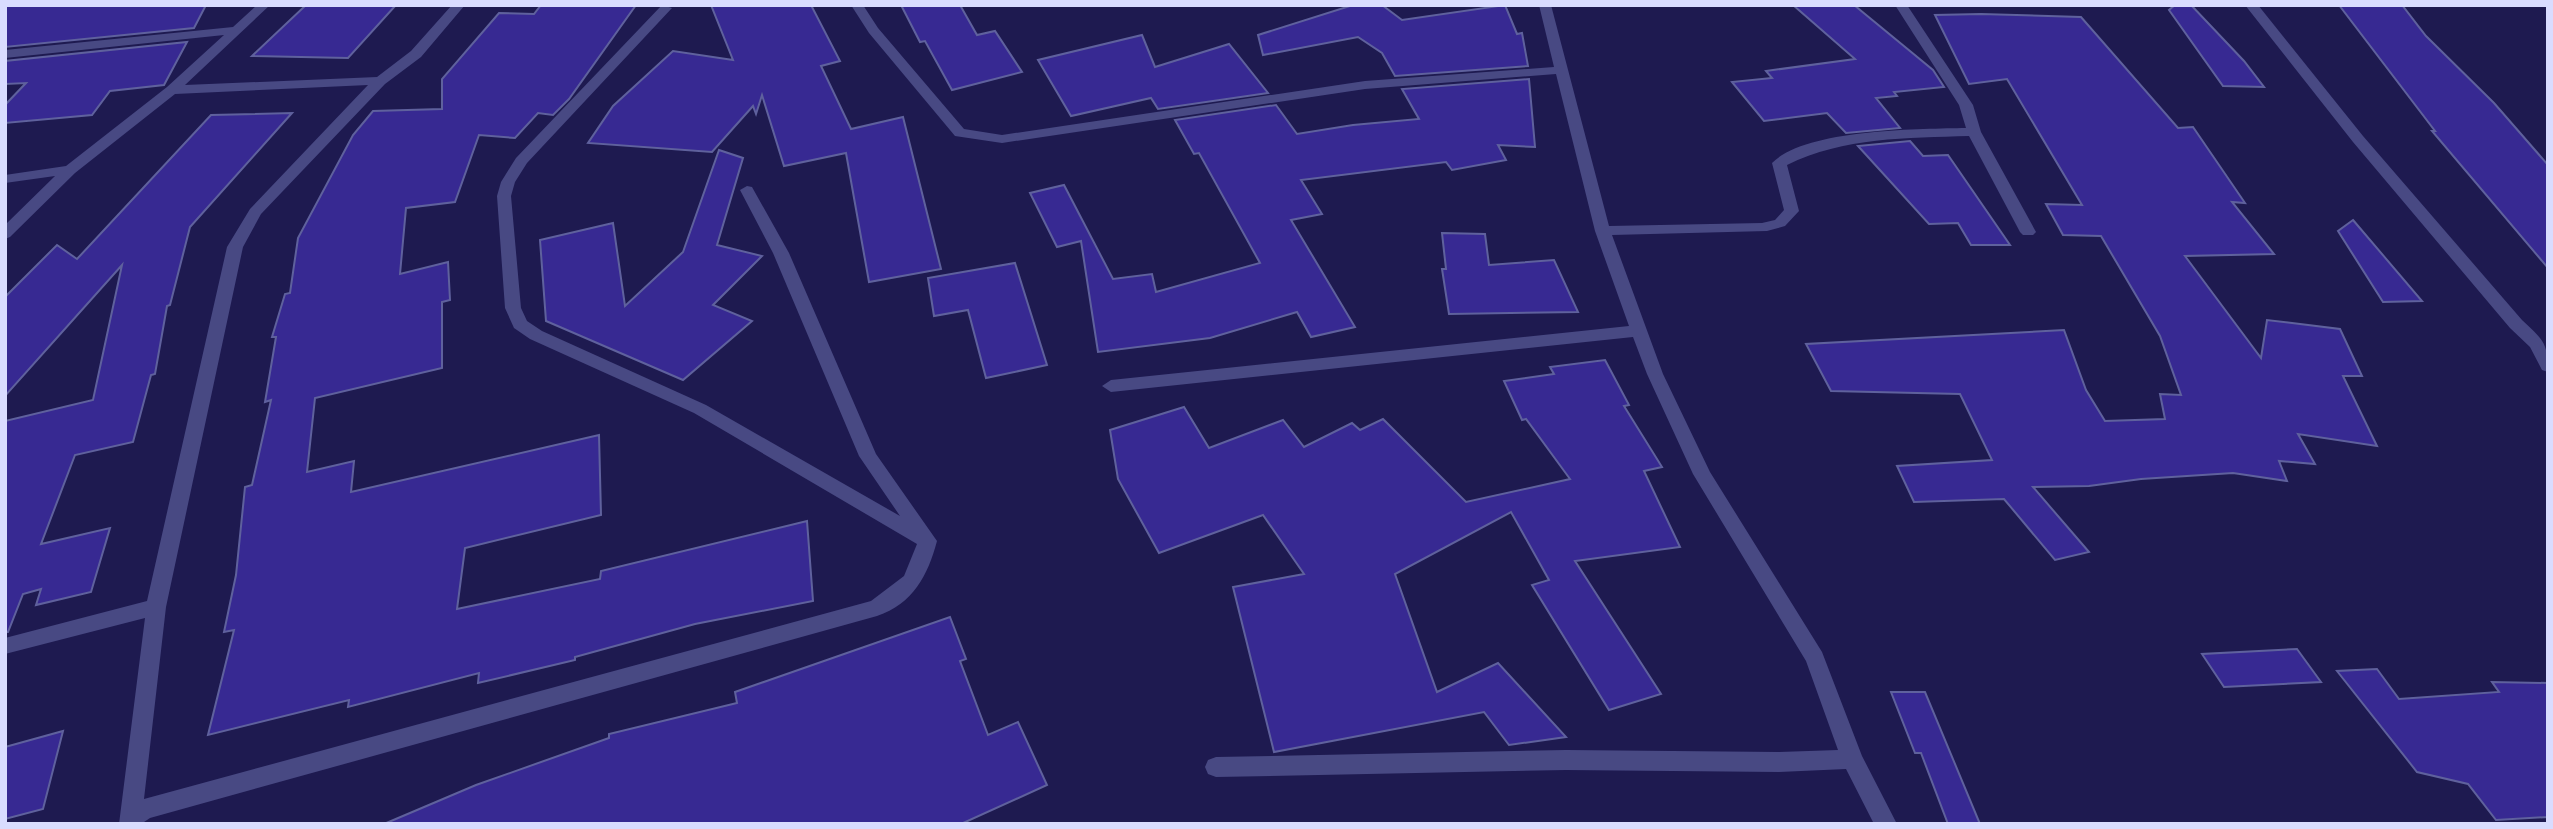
<svg xmlns="http://www.w3.org/2000/svg" width="2553" height="829" viewBox="0 0 2553 829" font-family="Overpass,sans-serif">
<style>
.building{fill:#372992;stroke:#5f619d;stroke-width:2}
.lines{fill:none;stroke-linecap:round;stroke-linejoin:round}
.minor{fill:#484983;fill-rule:evenodd}
</style>
<rect width="100%" height="100%" fill="#1e1a50"/>
<g class="building">
<polygon points="5,5 206,5 194,28 5,47"/>
<polygon points="306,5 396,5 348,58 252,56"/>
<polygon points="541,5 636,5 569,99 553,115 538,113 515,138 479,135 455,202 406,208 400,274 448,262 450,300 442,302 442,368 315,398 307,472 354,461 351,492 599,435 601,515 465,548 457,609 600,579 601,571 807,521 813,601 695,624 575,657 575,660 478,683 479,673 348,707 349,700 208,735 234,630 224,632 236,575 245,487 252,485 271,400 265,402 276,337 272,337 285,294 290,293 298,238 353,135 373,111 442,109 442,79 499,13 534,14"/>
<polygon points="711,5 811,5 840,61 821,66 851,129 903,117 941,269 869,282 846,153 784,166 762,95 756,114 753,106 712,152 588,143 613,106 673,51 733,60"/>
<polygon points="901,5 960,5 977,35 995,31 1022,72 952,90 925,41 920,42"/>
<polygon points="1353,5 1382,5 1402,20 1505,5 1517,34 1522,33 1528,66 1395,76 1382,53 1358,37 1263,55 1258,35"/>
<polygon points="1793,5 1854,5 1933,70 1944,87 1894,92 1897,96 1876,98 1900,128 1846,133 1827,113 1764,121 1732,82 1772,78 1766,71 1855,59"/>
<polygon points="2175,5 2191,5 2244,61 2264,87 2223,86 2169,10"/>
<polygon points="2339,5 2402,5 2426,36 2494,103 2548,165 2548,268 2432,131 2435,131"/>
<polygon points="1981,14 2081,17 2178,128 2193,127 2245,203 2232,202 2274,254 2185,256 2261,358 2267,320 2340,329 2362,376 2343,376 2377,446 2298,434 2315,464 2279,461 2287,481 2233,473 2141,479 2089,486 2033,487 2089,552 2055,560 2004,499 1914,502 1897,466 1992,460 1960,394 1831,391 1806,344 2064,330 2086,390 2105,421 2165,419 2160,394 2181,395 2160,336 2101,236 2063,235 2046,204 2082,205 2007,79 1969,84 1935,15"/>
<polygon points="1142,35 1155,67 1229,44 1268,93 1158,109 1151,98 1071,116 1038,60"/>
<polygon points="187,42 164,85 110,91 92,115 5,123 5,105 26,83 5,84 5,61"/>
<polygon points="1529,79 1535,147 1498,145 1506,160 1452,170 1446,162 1301,180 1322,214 1291,220 1355,327 1311,337 1297,312 1210,338 1098,352 1081,241 1057,247 1030,193 1064,185 1113,279 1152,274 1156,292 1260,263 1199,153 1194,154 1175,120 1276,105 1297,134 1353,125 1419,119 1402,89"/>
<polygon points="292,113 190,227 170,305 167,306 155,374 151,375 133,442 75,455 41,544 110,528 91,592 36,605 41,589 23,594 8,632 5,632 5,421 93,400 122,265 5,396 5,297 57,245 77,259 211,115"/>
<polygon points="1910,141 1923,156 1948,155 2010,245 1971,245 1958,223 1929,224 1858,146"/>
<polygon points="719,150 743,158 717,245 762,256 713,305 752,321 683,380 546,321 540,240 613,223 625,306 683,252"/>
<polygon points="2353,220 2422,301 2383,302 2338,231"/>
<polygon points="1442,233 1485,234 1489,265 1554,260 1578,312 1449,314 1442,269 1446,269"/>
<polygon points="1015,263 1047,365 986,378 968,310 934,316 928,278"/>
<polygon points="1605,360 1629,405 1624,406 1662,467 1644,471 1680,547 1575,561 1661,694 1609,710 1532,585 1549,580 1511,512 1395,574 1437,692 1498,663 1566,737 1509,745 1484,712 1274,752 1233,587 1304,574 1263,515 1159,553 1118,479 1110,430 1184,407 1209,448 1283,420 1304,447 1352,423 1360,430 1383,419 1466,502 1570,479 1526,419 1522,420 1504,381 1554,374 1550,367"/>
<polygon points="950,617 966,659 960,661 988,735 1018,722 1047,785 961,824 384,824 476,785 609,738 609,734 737,703 735,692"/>
<polygon points="2297,649 2321,682 2224,687 2202,654"/>
<polygon points="2377,669 2399,699 2499,692 2492,682 2548,683 2548,817 2496,820 2468,784 2417,772 2337,671"/>
<polygon points="1891,692 1925,692 1980,824 1948,824 1921,753 1915,753"/>
<polygon points="63,731 43,809 5,819 5,747"/>
</g>
<g class="lines">
<g class="minor">
<path d="M257,5h13l-85,80 192,-8 34,-26 41,-46h13l-44,52 -36,27 -124,130 -18,33 -77,360 -22,192 727,-198 33,-25 13,-32 -223,-131 -164,-74 -16,-11 -9,-20 -8,-112 4,-14 15,-24 146,-153 10,3 -145,155 -12,19 -4,14 10,112 6,13 15,10 164,74 194,111 -41,-60 -86,-203 -33,-63 7,-4 5,1 37,66 87,201 61,87c-9,34 -24,63 -60,75l-727,202 -9,6h-22l26,-206 -140,36v-16l142,-37 80,-354 23,-38 118,-124 -193,9 -100,79 -65,64 -5,2v-14l50,-49 -50,7v-8l61,-9 101,-79 57,-52 -219,23v-8l228,-23z"/>
<path d="M851,5h12l15,23 86,101 38,6 363,-54 189,-14 -15,-62h12l58,221 153,-3 13,-3 9,-10 -12,-47c33,-34 147,-34 194,-35l-7,-23 -64,-100h12l66,100 8,27 55,100 -3,3h-10l-3,-3 -51,-96c-62,2 -125,1 -182,29l12,46 -14,15 -18,5 -155,4 51,139 47,98 112,180 40,104 35,68h-23l-28,-55 -67,3 -213,-2 -350,7 -8,-3 -3,-7 3,-7 8,-3 350,-7 213,2 59,-2 -32,-89 -113,-187 -46,-100 -14,-37 -522,55 -9,-6 9,-6 518,-54 -34,-95 -39,-157 -191,15 -363,54 -47,-7 -86,-103z"/>
<path d="M2245,5h13l105,131 159,184c21,20 26,22 26,52l-6,-2 -12,-23 -20,-19 -157,-186z"/>
</g>
</g>
<rect width="2553" height="829" fill="none" stroke="#d9dcff" stroke-width="14"/>
</svg>
